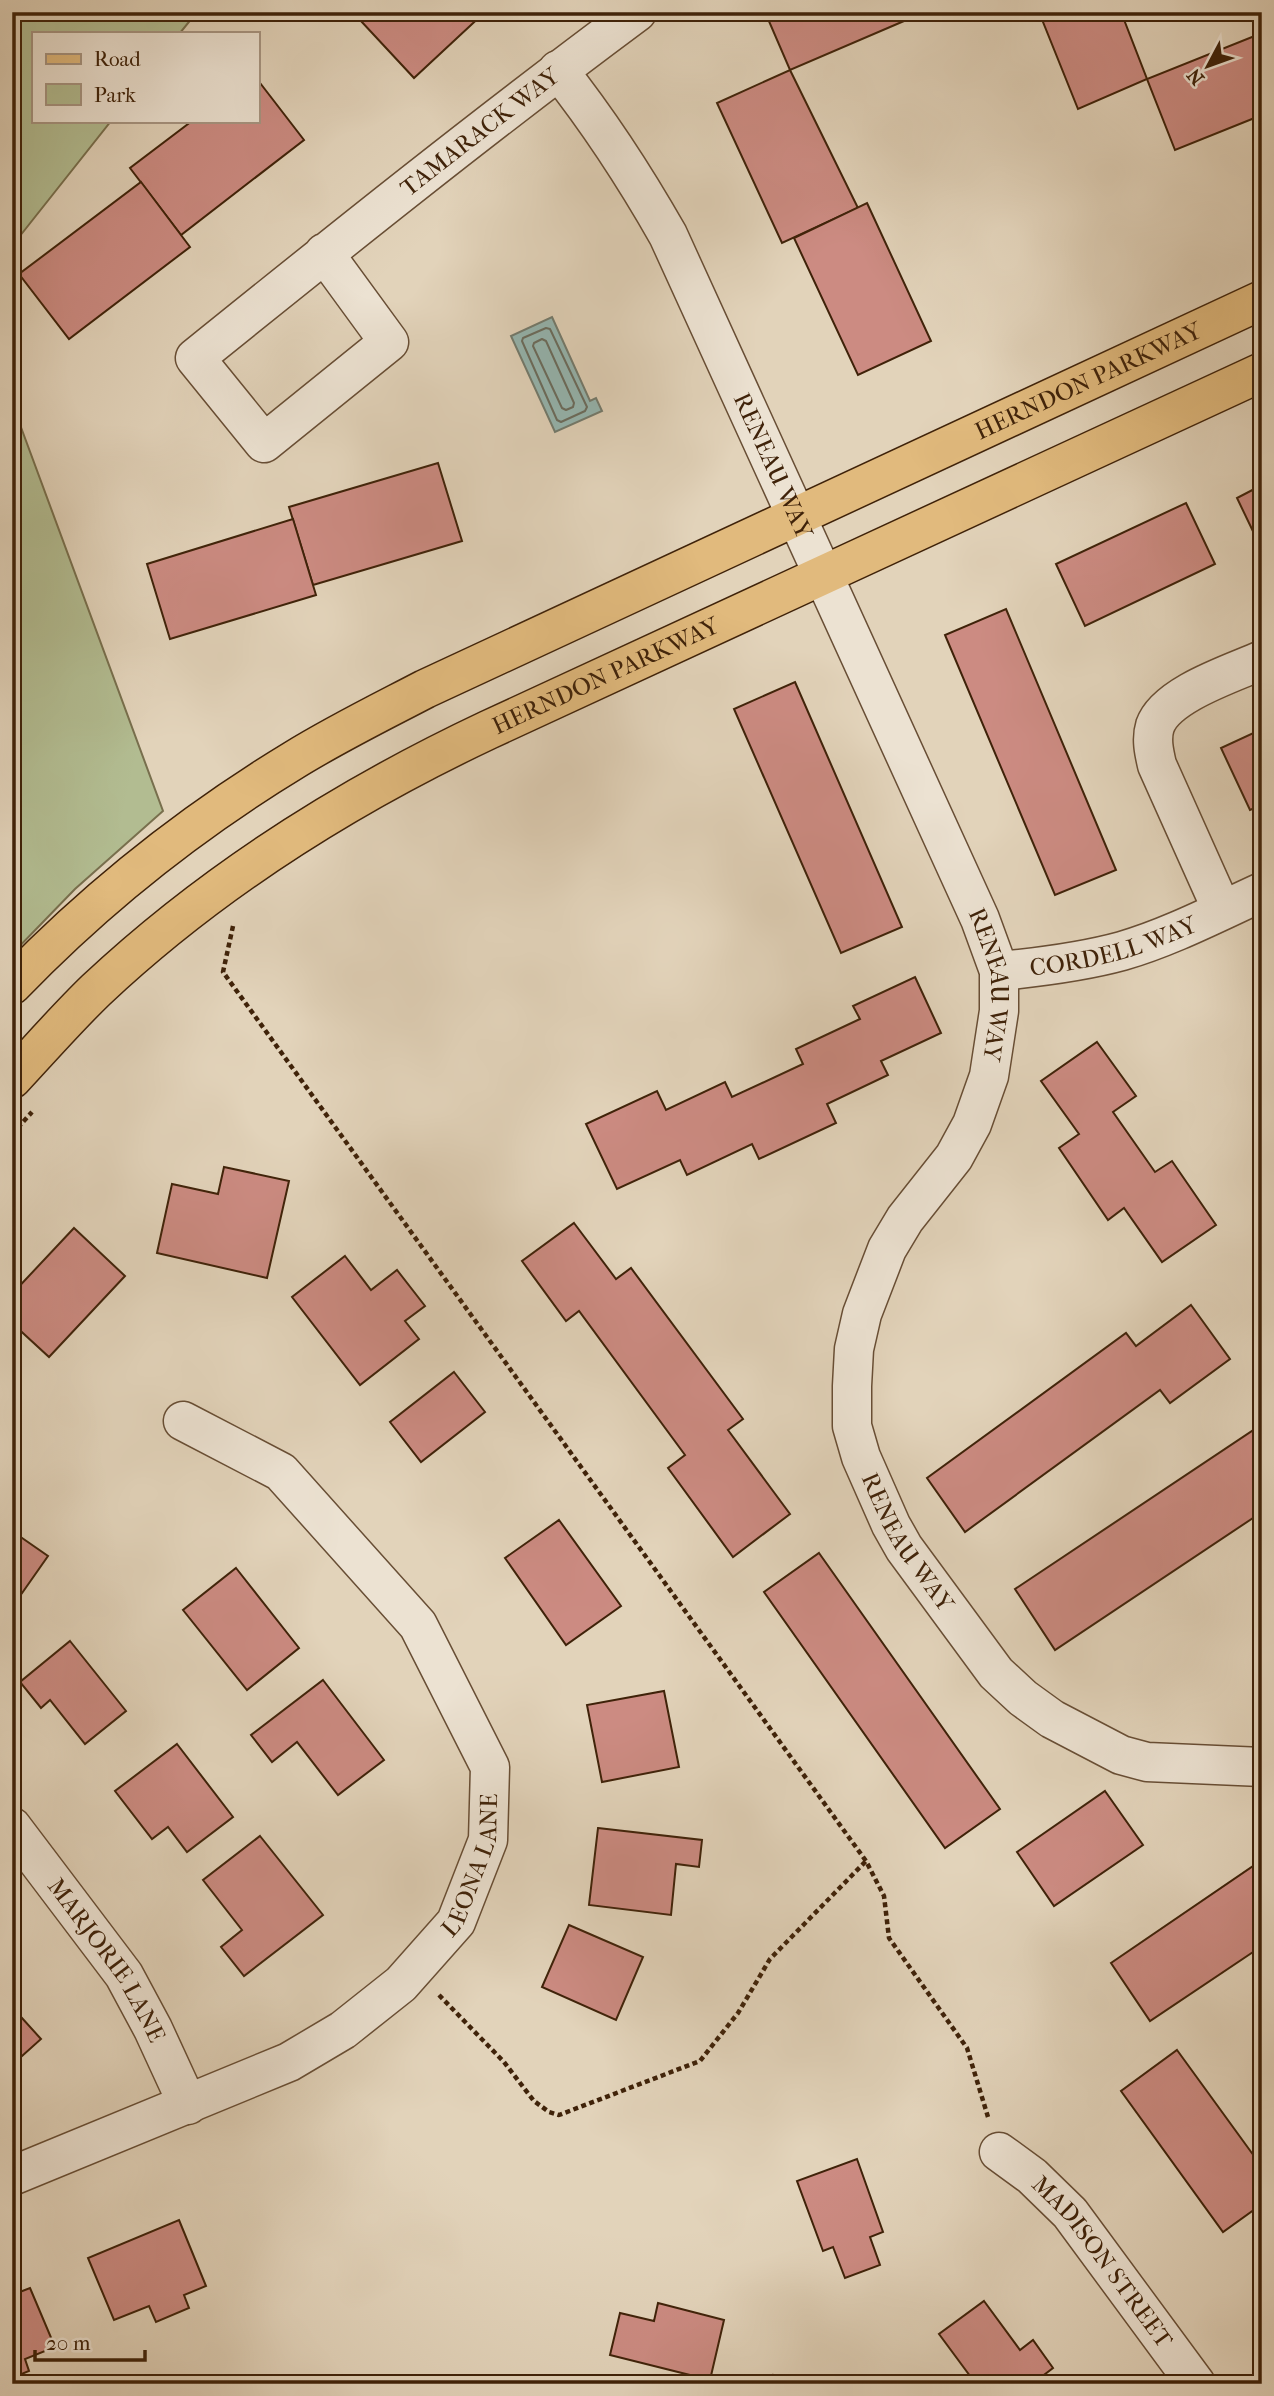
<svg xmlns="http://www.w3.org/2000/svg" width="1274" height="2396" viewBox="0 0 1274 2396" font-family="'IM FELL French Canon',serif">
<style>
.green{fill:#b2bc91;stroke:#786f4d;stroke-width:2}
.water{fill:#95b7b2;stroke:#737b6e;stroke-width:2}
.lines{fill:none;stroke-linecap:round;stroke-linejoin:round}
.shore{stroke:#6a6c5e;stroke-width:2}
.building{fill:#cc8b82;stroke:#3f2209;stroke-width:2}
.minor-casing{stroke:#684e35;stroke-width:41}
.major-casing{stroke:#3f2209;stroke-width:41}
.path{stroke:#3f2209;stroke-width:4.5;stroke-dasharray:5 3.5;stroke-linecap:butt}
.minor{stroke:#ece2d2;stroke-width:38}
.major{stroke:#e1ba7d;stroke-width:38}
.labels{text-anchor:middle;dominant-baseline:central;stroke-width:6;stroke-linejoin:round;paint-order:stroke}
.street-label{font-size:24px;fill:#3f2209;stroke:#ece2d2}
</style>
<rect width="100%" height="100%" fill="#e2d3ba"/>
<filter id="stains"><feTurbulence type="fractalNoise" baseFrequency=".00286" numOctaves="4"/><feColorMatrix values="0 0 0 0 .2 0 0 0 0 .09 0 0 0 0 .02 0 0 0 .5 -.17"/></filter>
<radialGradient id="worn" r=".72"><stop offset=".6" stop-color="#630" stop-opacity="0"/><stop offset="1" stop-color="#630" stop-opacity=".3"/></radialGradient>
<g class="green">
<polygon points="12,12 197,12 180,33 33,33 33,121 111,121 12,246"/>
<polygon points="12,403 163,811 75,889 12,954"/>
</g>
<polygon class="water" points="552,317 590,401 596,398 602,411 555,432 511,336"/>
<g class="lines">
<g class="shore">
<polygon points="546,328 550,329 587,407 585,411 561,422 557,420 522,341 523,338"/>
<polygon points="542,339 546,341 574,403 573,407 566,410 562,408 533,346 534,343"/>
</g>
</g>
<g class="building">
<polygon points="368,12 485,12 414,78 360,20"/>
<polygon points="765,12 925,12 790,70"/>
<polygon points="1039,12 1121,12 1147,79 1078,109"/>
<polygon points="1262,33 1262,115 1175,150 1147,79"/>
<polygon points="790,70 858,208 782,243 717,103"/>
<polygon points="257,79 304,140 181,235 130,168 192,121 257,121"/>
<polygon points="141,182 190,247 69,339 19,274"/>
<polygon points="867,203 931,341 858,375 794,238"/>
<polygon points="438,463 462,541 313,585 289,507"/>
<polygon points="1262,485 1262,550 1237,498"/>
<polygon points="1186,503 1215,564 1085,626 1056,564"/>
<polygon points="293,519 316,595 170,639 147,564"/>
<polygon points="1006,609 1116,870 1055,895 945,635"/>
<polygon points="795,682 902,927 841,953 734,709"/>
<polygon points="1262,729 1262,805 1250,810 1221,748"/>
<polygon points="915,977 941,1033 881,1061 888,1075 827,1104 836,1123 759,1159 752,1144 687,1175 680,1160 617,1189 586,1124 657,1091 666,1110 725,1082 732,1097 803,1064 796,1049 860,1019 853,1006"/>
<polygon points="1097,1042 1136,1096 1113,1112 1155,1172 1172,1161 1216,1225 1162,1262 1124,1208 1108,1220 1059,1148 1079,1134 1041,1081"/>
<polygon points="224,1167 289,1181 267,1278 157,1253 172,1184 218,1194"/>
<polygon points="574,1223 616,1279 631,1268 743,1419 728,1430 790,1514 733,1557 668,1468 685,1455 579,1311 566,1321 522,1261"/>
<polygon points="74,1228 125,1276 49,1357 12,1323 12,1294"/>
<polygon points="345,1256 371,1290 397,1270 425,1306 405,1321 419,1339 360,1385 292,1297"/>
<polygon points="1191,1305 1230,1359 1170,1403 1160,1390 965,1532 927,1478 1126,1333 1136,1346"/>
<polygon points="454,1372 485,1412 421,1462 390,1422"/>
<polygon points="1258,1427 1262,1433 1262,1512 1055,1650 1015,1589"/>
<polygon points="559,1520 621,1606 566,1645 505,1558"/>
<polygon points="12,1531 48,1556 13,1606 12,1605"/>
<polygon points="819,1553 1000,1809 945,1848 764,1592"/>
<polygon points="236,1568 299,1648 247,1690 183,1610"/>
<polygon points="70,1641 126,1711 85,1744 50,1700 41,1708 20,1682"/>
<polygon points="323,1680 384,1760 338,1795 297,1742 272,1762 251,1735"/>
<polygon points="664,1691 679,1767 602,1782 587,1705"/>
<polygon points="177,1744 233,1817 187,1852 168,1827 152,1839 115,1791"/>
<polygon points="1105,1791 1143,1845 1054,1906 1017,1852"/>
<polygon points="598,1828 702,1840 699,1867 676,1864 671,1915 589,1905"/>
<polygon points="260,1836 323,1915 244,1976 221,1947 242,1930 203,1880"/>
<polygon points="1262,1860 1262,1946 1150,2021 1111,1963"/>
<polygon points="569,1925 643,1957 616,2020 542,1987"/>
<polygon points="12,2007 41,2039 12,2065"/>
<polygon points="1177,2050 1262,2167 1262,2204 1223,2232 1121,2091"/>
<polygon points="857,2159 883,2232 870,2237 880,2265 845,2278 833,2247 823,2251 797,2181"/>
<polygon points="179,2220 206,2286 184,2295 189,2308 156,2322 149,2306 114,2320 88,2258"/>
<polygon points="30,2288 55,2347 25,2359 29,2371 12,2378 12,2295"/>
<polygon points="984,2301 1020,2350 1033,2340 1053,2368 1032,2384 976,2384 939,2334"/>
<polygon points="658,2303 724,2320 710,2380 610,2355 620,2313 654,2321"/>
<polygon points="773,2375 783,2384 765,2384"/>
</g>
<g class="lines">
<g class="minor-casing">
<g id="minor">
<path id="s1" d="M558,70c42,53 77,107 110,165l312,684 19,52v40l-10,65 -17,48 -18,33 -49,62 -18,30 -25,65 -8,35 -2,37v40l9,31 30,68 13,23 92,125 27,25 29,21 69,36 26,7 115,5"/>
<path id="s2" d="M324,253l65,89 -125,101 -69,-85c145,-117 291,-234 442,-346"/>
<path d="M1222,910l-65,-145c-3,-13 -6,-26 -2,-39 11,-32 78,-53 107,-66"/>
<path id="s3" d="M999,971c42,-4 83,-9 123,-20 48,-14 94,-38 140,-59"/>
<path id="s4" d="M12,1827l112,148 29,54 35,76"/>
<path id="s5" d="M999,2152l33,24 38,37 126,171"/>
<path id="s6" d="M12,2176l277,-114 54,-32 58,-46 55,-62 32,-82 2,-73 -72,-142 -137,-153 -98,-51"/>
</g>
</g>
<g class="major-casing">
<g id="major">
<path id="s7" d="M12,985c83,-86 180,-163 282,-225 42,-26 87,-48 131,-71l837,-389"/>
<path id="s8" d="M12,1079c28,-30 55,-61 84,-89 115,-108 250,-193 392,-260l774,-358"/>
</g>
</g>
<g class="path">
<polyline points="233,926 223,972 866,1861 884,1896 889,1938 967,2048 988,2117"/>
<polyline points="12,1134 32,1112"/>
<polyline points="439,1995 504,2062 534,2101 549,2112 559,2115 700,2061 738,2013 770,1959 866,1861"/>
</g>
<use href="#minor" class="minor"/>
<use href="#major" class="major"/>
</g>
<g class="labels">
<g class="street-label">
<text stroke="none"><textPath href="#s2" startOffset="744">TAMARACK WAY</textPath></text>
<text stroke="none"><textPath href="#s7" startOffset="1242">HERNDON PARKWAY</textPath></text>
<text stroke="none"><textPath href="#s1" startOffset="452">RENEAU WAY</textPath></text>
<text stroke="none"><textPath href="#s8" startOffset="724">HERNDON PARKWAY</textPath></text>
<text stroke="none"><textPath href="#s3" startOffset="117">CORDELL WAY</textPath></text>
<text stroke="none"><textPath href="#s1" startOffset="1018">RENEAU WAY</textPath></text>
<text stroke="none"><textPath href="#s1" startOffset="1626">RENEAU WAY</textPath></text>
<text stroke="none"><textPath href="#s6" startOffset="579">LEONA LANE</textPath></text>
<text stroke="none"><textPath href="#s4" startOffset="164">MARJORIE LANE</textPath></text>
<text stroke="none"><textPath href="#s5" startOffset="152">MADISON STREET</textPath></text>
</g>
</g>
<rect width="1274" height="2396" fill="none" stroke="#e2d3ba" stroke-width="42"/>
<rect x="14" y="14" width="1246" height="2368" fill="none" stroke="#3f2209" stroke-width="3.5"/>
<rect x="21" y="21" width="1232" height="2354" fill="none" stroke="#3f2209" stroke-width="2"/>
<rect x="32" y="32" width="228" height="91" fill="#ece2d2" stroke="#a79582" stroke-width="2"/>
<rect x="46" y="54" width="35" height="10" fill="#e1ba7d" stroke="#a79582" stroke-width="2"/>
<text x="94" y="66" font-size="21" fill="#3f2209">Road</text>
<rect x="46" y="84" width="35" height="21" fill="#b2bc91" stroke="#a79582" stroke-width="2"/>
<text x="94" y="102" font-size="21" fill="#3f2209">Park</text>
<g transform="translate(1208 66) rotate(229)" stroke="#ece2d2" stroke-width="5" paint-order="stroke">
<path d="M0-5L12 26L0 18L-12 26Z" fill="#3f2209"/>
<text y="-10" font-size="19" font-weight="bold" text-anchor="middle" fill="#3f2209">N</text>
</g>
<path d="M35 2350v10h110v-10" fill="none" stroke="#3f2209" stroke-width="3.5"/>
<text x="46" y="2350" font-size="21" fill="#3f2209" stroke="#ece2d2" stroke-width="5" paint-order="stroke">20 m</text>
<rect width="100%" height="100%" filter="url(#stains)"/>
<rect width="100%" height="100%" fill="url(#worn)"/>
</svg>
